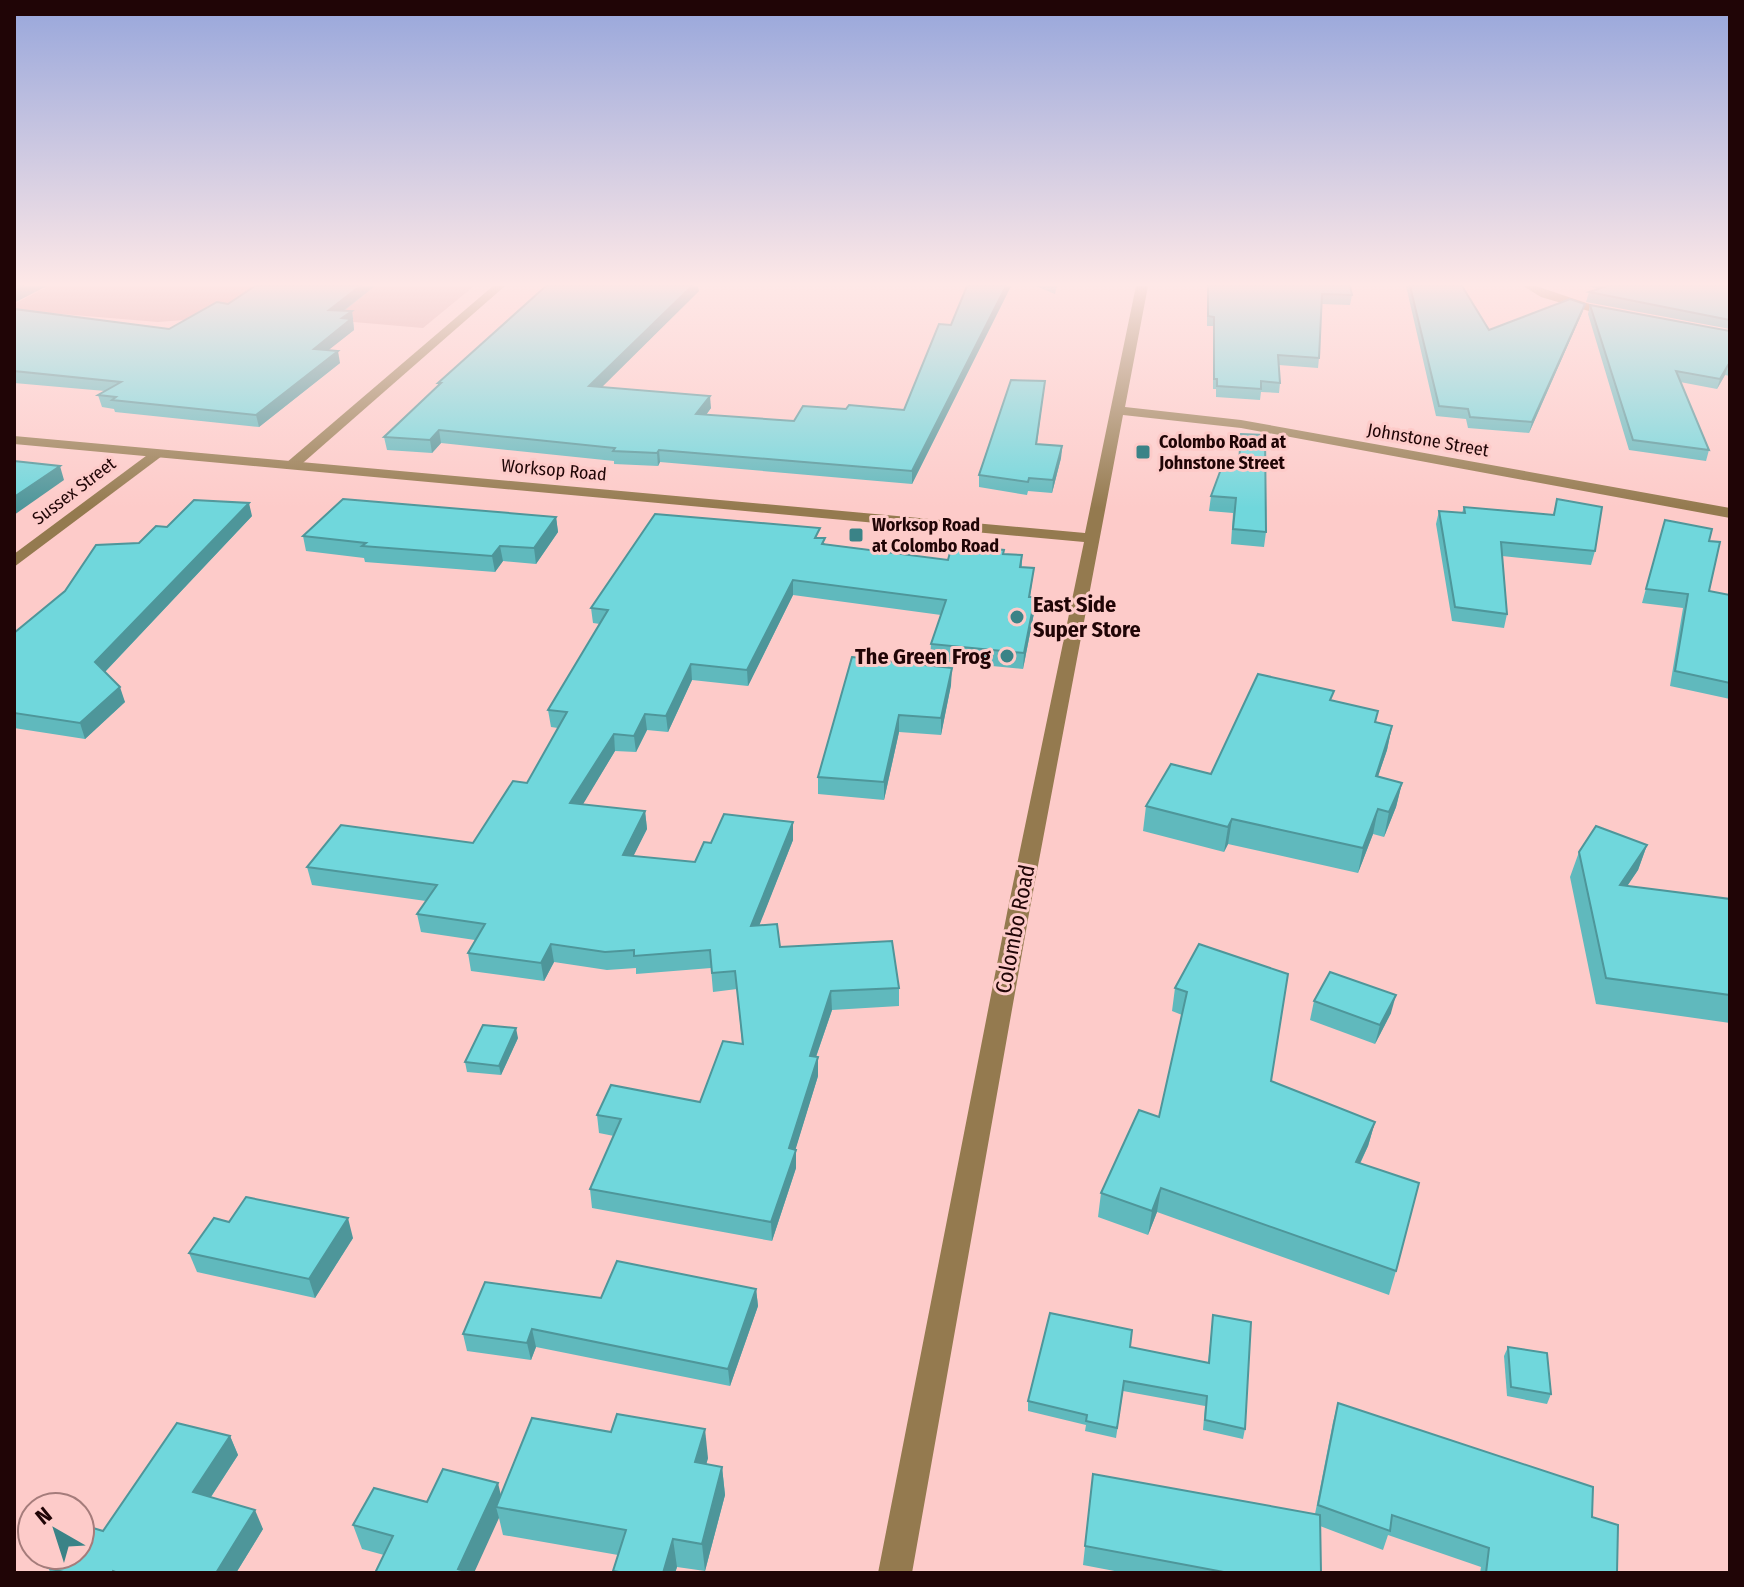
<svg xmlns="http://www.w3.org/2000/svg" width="1744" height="1587" viewBox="0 0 1744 1587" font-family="'Fira Sans Condensed',sans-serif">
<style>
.green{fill:#d9a09f}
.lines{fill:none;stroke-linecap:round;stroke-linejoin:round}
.minor{fill:#947a4f;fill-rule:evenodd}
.tertiary{fill:#947a4f;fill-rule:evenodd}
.wall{fill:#60b9bd}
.shaded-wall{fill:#4e969a}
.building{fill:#70d7dc;stroke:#4e969a;stroke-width:2}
.poi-dot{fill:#3a8387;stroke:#fdcbc9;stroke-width:3}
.labels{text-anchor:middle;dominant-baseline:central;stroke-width:6;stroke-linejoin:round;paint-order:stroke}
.far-street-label{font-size:18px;fill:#200506;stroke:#fdcbc9}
.far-poi-label{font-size:18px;font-weight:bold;fill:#200506;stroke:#fdcbc9;text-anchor:start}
.poi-label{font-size:22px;font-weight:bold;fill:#200506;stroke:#fdcbc9;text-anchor:start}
.street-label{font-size:22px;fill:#200506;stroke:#fdcbc9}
</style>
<rect width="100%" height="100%" fill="#fdcbc9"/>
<polygon class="green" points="49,286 474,286 423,328 261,314 158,322 14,310 14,304"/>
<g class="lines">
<g class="minor">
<polygon points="493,286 505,286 296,469 286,469 286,463"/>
<polygon points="1523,286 1536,286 1622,315 1616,319 1541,297"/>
<polygon points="154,450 166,453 14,567 14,554"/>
</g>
<polygon class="tertiary" points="1136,286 1148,286 1125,407 1241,420 1730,508 1730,518 1241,428 1123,415 1030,908 912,1573 878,1573 1008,908 1084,542 14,444 14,436 1085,533"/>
</g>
<g class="wall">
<polygon points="255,286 375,286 344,311 352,311 354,330 328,350 340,363 259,427 115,412 114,409 102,407 98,395 105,391 14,383 14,309 169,329 228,304"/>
<polygon points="967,286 1011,286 912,484 660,462 658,466 614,464 614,461 441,443 432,453 387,450 384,437 438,386 438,383 699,291 601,387 711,408 706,415 794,421 846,409 904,410 951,325"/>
<polygon points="1036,286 1057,286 1055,294"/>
<polygon points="1207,286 1350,286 1352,295 1350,305 1322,304 1319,358 1318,368 1279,365 1280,383 1279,393 1261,392 1260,400 1216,397 1216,389 1213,389 1213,326 1207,326"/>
<polygon points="1406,286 1462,286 1489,330 1585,304 1582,313 1529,433 1468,428 1466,419 1436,416"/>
<polygon points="1588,286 1730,286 1730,329 1586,302 1589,292 1597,289"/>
<polygon points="1590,305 1730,331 1730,376 1725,375 1717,389 1680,382 1709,450 1706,461 1629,450 1588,314"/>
<polygon points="1045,381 1037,444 1062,446 1061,458 1052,493 1028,491 1027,495 979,487 979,475"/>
<polygon points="1241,434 1266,532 1264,547 1231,544 1233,513 1209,511 1211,496 1238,463"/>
<polygon points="1557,499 1595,551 1591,565 1502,556 1507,614 1504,628 1452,621 1436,524 1439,511 1462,513 1464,507 1553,515"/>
<polygon points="252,516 105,672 125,702 85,739 14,728 14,633 139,543 167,527"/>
<polygon points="556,517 558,532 536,564 503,561 495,572 365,562 364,558 306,551 303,536"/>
<polygon points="1665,520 1709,541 1709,591 1730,595 1730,699 1670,686 1683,608 1642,603"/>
<polygon points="820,538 825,544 948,560 1003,554 1022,555 1022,567 1034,568 1030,597 1035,597 1034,613 1023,669 930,660 931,644 941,615 793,595 748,686 692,680 668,732 647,730 636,752 615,751 582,805 645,811 647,829 633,856 695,862 711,843 793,822 793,840 759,925 780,947 899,988 899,1006 832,1010 816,1057 818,1076 795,1150 796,1168 772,1241 592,1208 590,1189 614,1136 599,1133 597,1115 700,1102 742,1044 737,989 713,992 711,968 636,974 636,968 607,970 554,962 544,981 471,971 468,953 475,940 421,932 417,914 426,901 312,885 307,867 473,843 527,783 558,728 551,727 548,710 600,624 593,623 591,608"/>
<polygon points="852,657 951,685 941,735 899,732 884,800 818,794 818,777"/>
<polygon points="1332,701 1376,722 1392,726 1387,750 1378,776 1402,783 1396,807 1384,837 1373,834 1358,873 1228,844 1224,852 1143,831 1146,806 1211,774"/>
<polygon points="1647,845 1638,870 1627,886 1730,899 1730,1023 1596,1004 1570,877 1579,852"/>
<polygon points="1199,944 1271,1081 1375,1122 1368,1146 1360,1164 1396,1271 1389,1295 1157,1212 1148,1235 1098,1217 1101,1193 1159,1117 1182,1015 1172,1011 1175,988"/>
<polygon points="1314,1001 1391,1013 1375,1044 1310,1020"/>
<polygon points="518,1038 501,1075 467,1072 465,1062"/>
<polygon points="229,1222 353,1238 315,1298 197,1272 189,1253"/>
<polygon points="756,1289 758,1306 730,1386 536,1347 531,1360 467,1351 463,1334 601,1298"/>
<polygon points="1213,1315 1245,1429 1243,1439 1203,1430 1205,1406 1123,1391 1116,1438 1085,1431 1086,1425 1028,1411 1028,1401 1208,1363"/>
<polygon points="1508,1347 1551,1394 1547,1404 1507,1396 1504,1356"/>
<polygon points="1338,1403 1592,1517 1617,1573 1480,1573 1481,1567 1388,1535 1383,1550 1320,1526 1321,1573 1125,1573 1083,1565 1093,1474 1315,1514 1333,1422"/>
<polygon points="230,1436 238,1455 211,1497 263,1529 236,1573 51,1573 48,1568 103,1531"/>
<polygon points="708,1458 706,1464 722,1467 725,1495 705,1571 677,1567 675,1573 613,1573 618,1555 503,1535 499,1518 384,1555 362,1549 353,1525 427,1502 501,1495"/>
</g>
<g class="shaded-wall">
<polygon points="24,286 47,286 14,303 14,291"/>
<polygon points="360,286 375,286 331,320 329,310"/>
<polygon points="692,286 698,286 699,291 590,399 589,386"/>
<polygon points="1006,286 1011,286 912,484 912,471"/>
<polygon points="1585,304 1582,313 1529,433 1532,422"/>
<polygon points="352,311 354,330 316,360 314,349 342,318"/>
<polygon points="338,351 340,363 259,427 256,415"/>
<polygon points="1728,365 1725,375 1717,389 1720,379"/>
<polygon points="710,396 711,408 697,427 696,414"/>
<polygon points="439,430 441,443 432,453 430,440"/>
<polygon points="1062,446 1061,458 1052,493 1053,480"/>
<polygon points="659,450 660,462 658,466 657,453"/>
<polygon points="60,466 64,480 14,515 14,497"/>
<polygon points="249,503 252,516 100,677 95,662"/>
<polygon points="556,517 558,532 536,564 534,548"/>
<polygon points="500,546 503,561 495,572 492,556"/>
<polygon points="793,580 793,595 748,686 747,670"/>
<polygon points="1035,597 1034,613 1023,669 1024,653"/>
<polygon points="691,664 692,680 668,732 666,716"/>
<polygon points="952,668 951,685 941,735 941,718"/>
<polygon points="120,687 125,702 85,739 80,723"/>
<polygon points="645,714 647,730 636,752 634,736"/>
<polygon points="899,715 899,732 884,800 884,782"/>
<polygon points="1392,726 1387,750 1370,800 1376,776"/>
<polygon points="614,734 615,751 573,821 570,803"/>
<polygon points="1402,783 1396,807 1384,837 1389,812"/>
<polygon points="1378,809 1373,834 1358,873 1363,848"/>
<polygon points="645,811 647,829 625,873 623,855"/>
<polygon points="1232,819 1228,844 1224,852 1228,827"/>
<polygon points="793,822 793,840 752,944 751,926"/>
<polygon points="1647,845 1638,870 1611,910 1620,885"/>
<polygon points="551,944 554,962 544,981 541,963"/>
<polygon points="831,991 832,1010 810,1074 810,1056"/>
<polygon points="1396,995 1391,1013 1375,1044 1380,1025"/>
<polygon points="516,1028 518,1038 501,1075 499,1066"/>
<polygon points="818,1057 818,1076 792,1161 796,1150 796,1168 772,1241 771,1222 789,1148"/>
<polygon points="1375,1122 1368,1146 1349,1186 1356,1162"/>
<polygon points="1161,1188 1157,1212 1148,1235 1152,1211"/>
<polygon points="348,1218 353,1238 315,1298 309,1279"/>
<polygon points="756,1289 758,1306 730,1386 728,1369"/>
<polygon points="532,1329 536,1347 531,1360 527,1343"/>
<polygon points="705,1429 708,1458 699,1490 695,1462"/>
<polygon points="230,1436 238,1455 201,1512 193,1492"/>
<polygon points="722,1467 725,1495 705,1571 702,1544"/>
<polygon points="498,1483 504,1508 496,1507 499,1518 474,1573 459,1573 458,1569"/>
<polygon points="255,1510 263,1529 236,1573 216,1573"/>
<polygon points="673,1539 677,1567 675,1573 663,1573"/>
</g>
<g class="building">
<polygon points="14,286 24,286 14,291"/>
<polygon points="255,286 360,286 329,310 352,311 342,318 351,319 314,349 338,351 256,415 112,400 116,397 98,395 121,382 14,371 14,309 169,329 217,302 228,304"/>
<polygon points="546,286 692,286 589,386 710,396 696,414 794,421 803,406 846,409 849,405 904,410 939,324 951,325 967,286 1006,286 912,471 659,450 657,453 613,451 615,448 439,430 430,440 384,437 441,383 438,383"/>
<polygon points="1208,286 1350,286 1352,295 1322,294 1319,358 1278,355 1280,383 1261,381 1261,389 1217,386 1217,379 1214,379 1214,317 1208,316"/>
<polygon points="1410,286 1462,286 1489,330 1570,299 1585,304 1532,422 1470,417 1468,409 1439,406"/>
<polygon points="1607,286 1730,286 1730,320 1589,292"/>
<polygon points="1590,305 1730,331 1730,366 1728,365 1720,379 1676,371 1709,450 1633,440"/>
<polygon points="1011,380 1045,381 1036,444 1062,446 1053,480 1029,478 1028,482 979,475"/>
<polygon points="1241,434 1265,435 1266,532 1233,529 1236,498 1211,496 1224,461 1239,463"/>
<polygon points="14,461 60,466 14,497"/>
<polygon points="343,499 556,517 534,548 500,546 492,556 362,546 366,543 303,536"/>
<polygon points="1557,499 1602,507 1595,551 1501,542 1507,614 1455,607 1439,511 1465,513 1464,507 1554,515"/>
<polygon points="194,500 249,503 95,662 120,687 80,723 14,713 14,633 65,591 96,545 139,543 156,526 167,527"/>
<polygon points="655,514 820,528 815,538 825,538 822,544 948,560 952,545 1004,550 1003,554 1022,555 1020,567 1034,568 1029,597 1035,597 1024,653 931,644 946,600 793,580 747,670 691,664 666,716 645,714 634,736 614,734 570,803 645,811 623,855 695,862 704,842 711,843 724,814 793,822 751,926 777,924 780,947 892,941 899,988 831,991 810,1056 818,1057 789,1148 796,1150 771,1222 590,1189 621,1119 597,1115 611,1085 700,1102 723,1041 743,1044 735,971 712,973 710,950 634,956 634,950 605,952 551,944 541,963 468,953 485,924 417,914 437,885 307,867 341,825 473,843 513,781 527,783 567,712 548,710 608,610 591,608"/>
<polygon points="1665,520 1712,529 1709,541 1720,542 1709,591 1730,595 1730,683 1675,671 1688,594 1646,589"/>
<polygon points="852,657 952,668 941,718 899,715 884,782 818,777"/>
<polygon points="1258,674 1334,691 1330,700 1378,711 1375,722 1392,726 1376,776 1402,783 1389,812 1378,809 1363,848 1232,819 1228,827 1146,806 1171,764 1211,774"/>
<polygon points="1596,826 1647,845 1620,885 1730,899 1730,995 1606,978 1579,852"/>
<polygon points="1199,944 1288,974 1271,1081 1375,1122 1356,1162 1419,1183 1396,1271 1161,1188 1152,1211 1101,1193 1139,1110 1159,1117 1187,992 1175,988"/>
<polygon points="1330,972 1396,995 1380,1025 1314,1001"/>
<polygon points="483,1025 516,1028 499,1066 465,1062"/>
<polygon points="246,1197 348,1218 309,1279 189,1253 214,1218 229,1222"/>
<polygon points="617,1261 756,1289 728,1369 532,1329 527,1343 463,1334 485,1282 601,1298"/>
<polygon points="1050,1313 1132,1330 1130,1347 1209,1363 1213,1315 1251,1322 1245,1429 1205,1420 1207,1396 1124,1381 1117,1428 1086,1421 1087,1415 1028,1401"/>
<polygon points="1508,1347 1547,1353 1551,1394 1511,1387"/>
<polygon points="1338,1403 1593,1487 1592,1517 1618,1525 1617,1573 1486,1573 1489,1548 1392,1515 1390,1531 1318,1505"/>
<polygon points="617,1414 705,1429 695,1462 722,1467 702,1544 673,1539 663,1573 625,1573 613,1571 626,1530 496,1507 532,1418 611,1432"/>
<polygon points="177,1423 230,1436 193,1492 255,1510 216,1573 118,1573 113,1571 112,1573 67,1573 48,1568 57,1555 80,1555 80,1524 103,1531"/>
<polygon points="443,1469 498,1483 458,1569 465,1571 464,1573 375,1573 393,1536 353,1525 374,1488 427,1502"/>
<polygon points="1093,1474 1320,1515 1321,1573 1229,1573 1085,1546"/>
</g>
<linearGradient id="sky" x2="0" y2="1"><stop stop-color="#97a6db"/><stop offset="0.56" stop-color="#fee8e7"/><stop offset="1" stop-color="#fee8e7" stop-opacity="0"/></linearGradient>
<rect width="1744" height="508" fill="url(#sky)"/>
<g class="poi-dot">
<rect x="1135" y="444" width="16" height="16" rx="4"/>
<rect x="848" y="527" width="16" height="16" rx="4"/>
<circle cx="1017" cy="617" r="8"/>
<circle cx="1007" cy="656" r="8"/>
</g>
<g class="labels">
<g class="far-street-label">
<text transform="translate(1428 440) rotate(10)">Johnstone Street</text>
<text transform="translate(554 470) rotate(5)">Worksop Road</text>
<text transform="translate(74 491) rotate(-37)">Sussex Street</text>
</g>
<g class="far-poi-label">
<text x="1159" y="442">Colombo Road at<tspan x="1159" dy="21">Johnstone Street</tspan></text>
<text x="872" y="525">Worksop Road<tspan x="872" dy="21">at Colombo Road</tspan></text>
</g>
<g class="poi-label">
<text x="1033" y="604">East Side<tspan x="1033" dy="25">Super Store</tspan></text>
<text x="991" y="656" text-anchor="end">The Green Frog</text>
</g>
<g class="street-label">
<text transform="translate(1015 929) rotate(-79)">Colombo Road</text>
</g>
</g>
<rect width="1744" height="1587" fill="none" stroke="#200506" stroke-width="32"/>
<g transform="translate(56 1531) rotate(321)"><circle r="38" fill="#fdcbc9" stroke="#a57c7b" stroke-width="2"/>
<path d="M0-6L14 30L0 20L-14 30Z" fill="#3a8387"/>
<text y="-12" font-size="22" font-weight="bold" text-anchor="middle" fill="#200506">N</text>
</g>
</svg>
